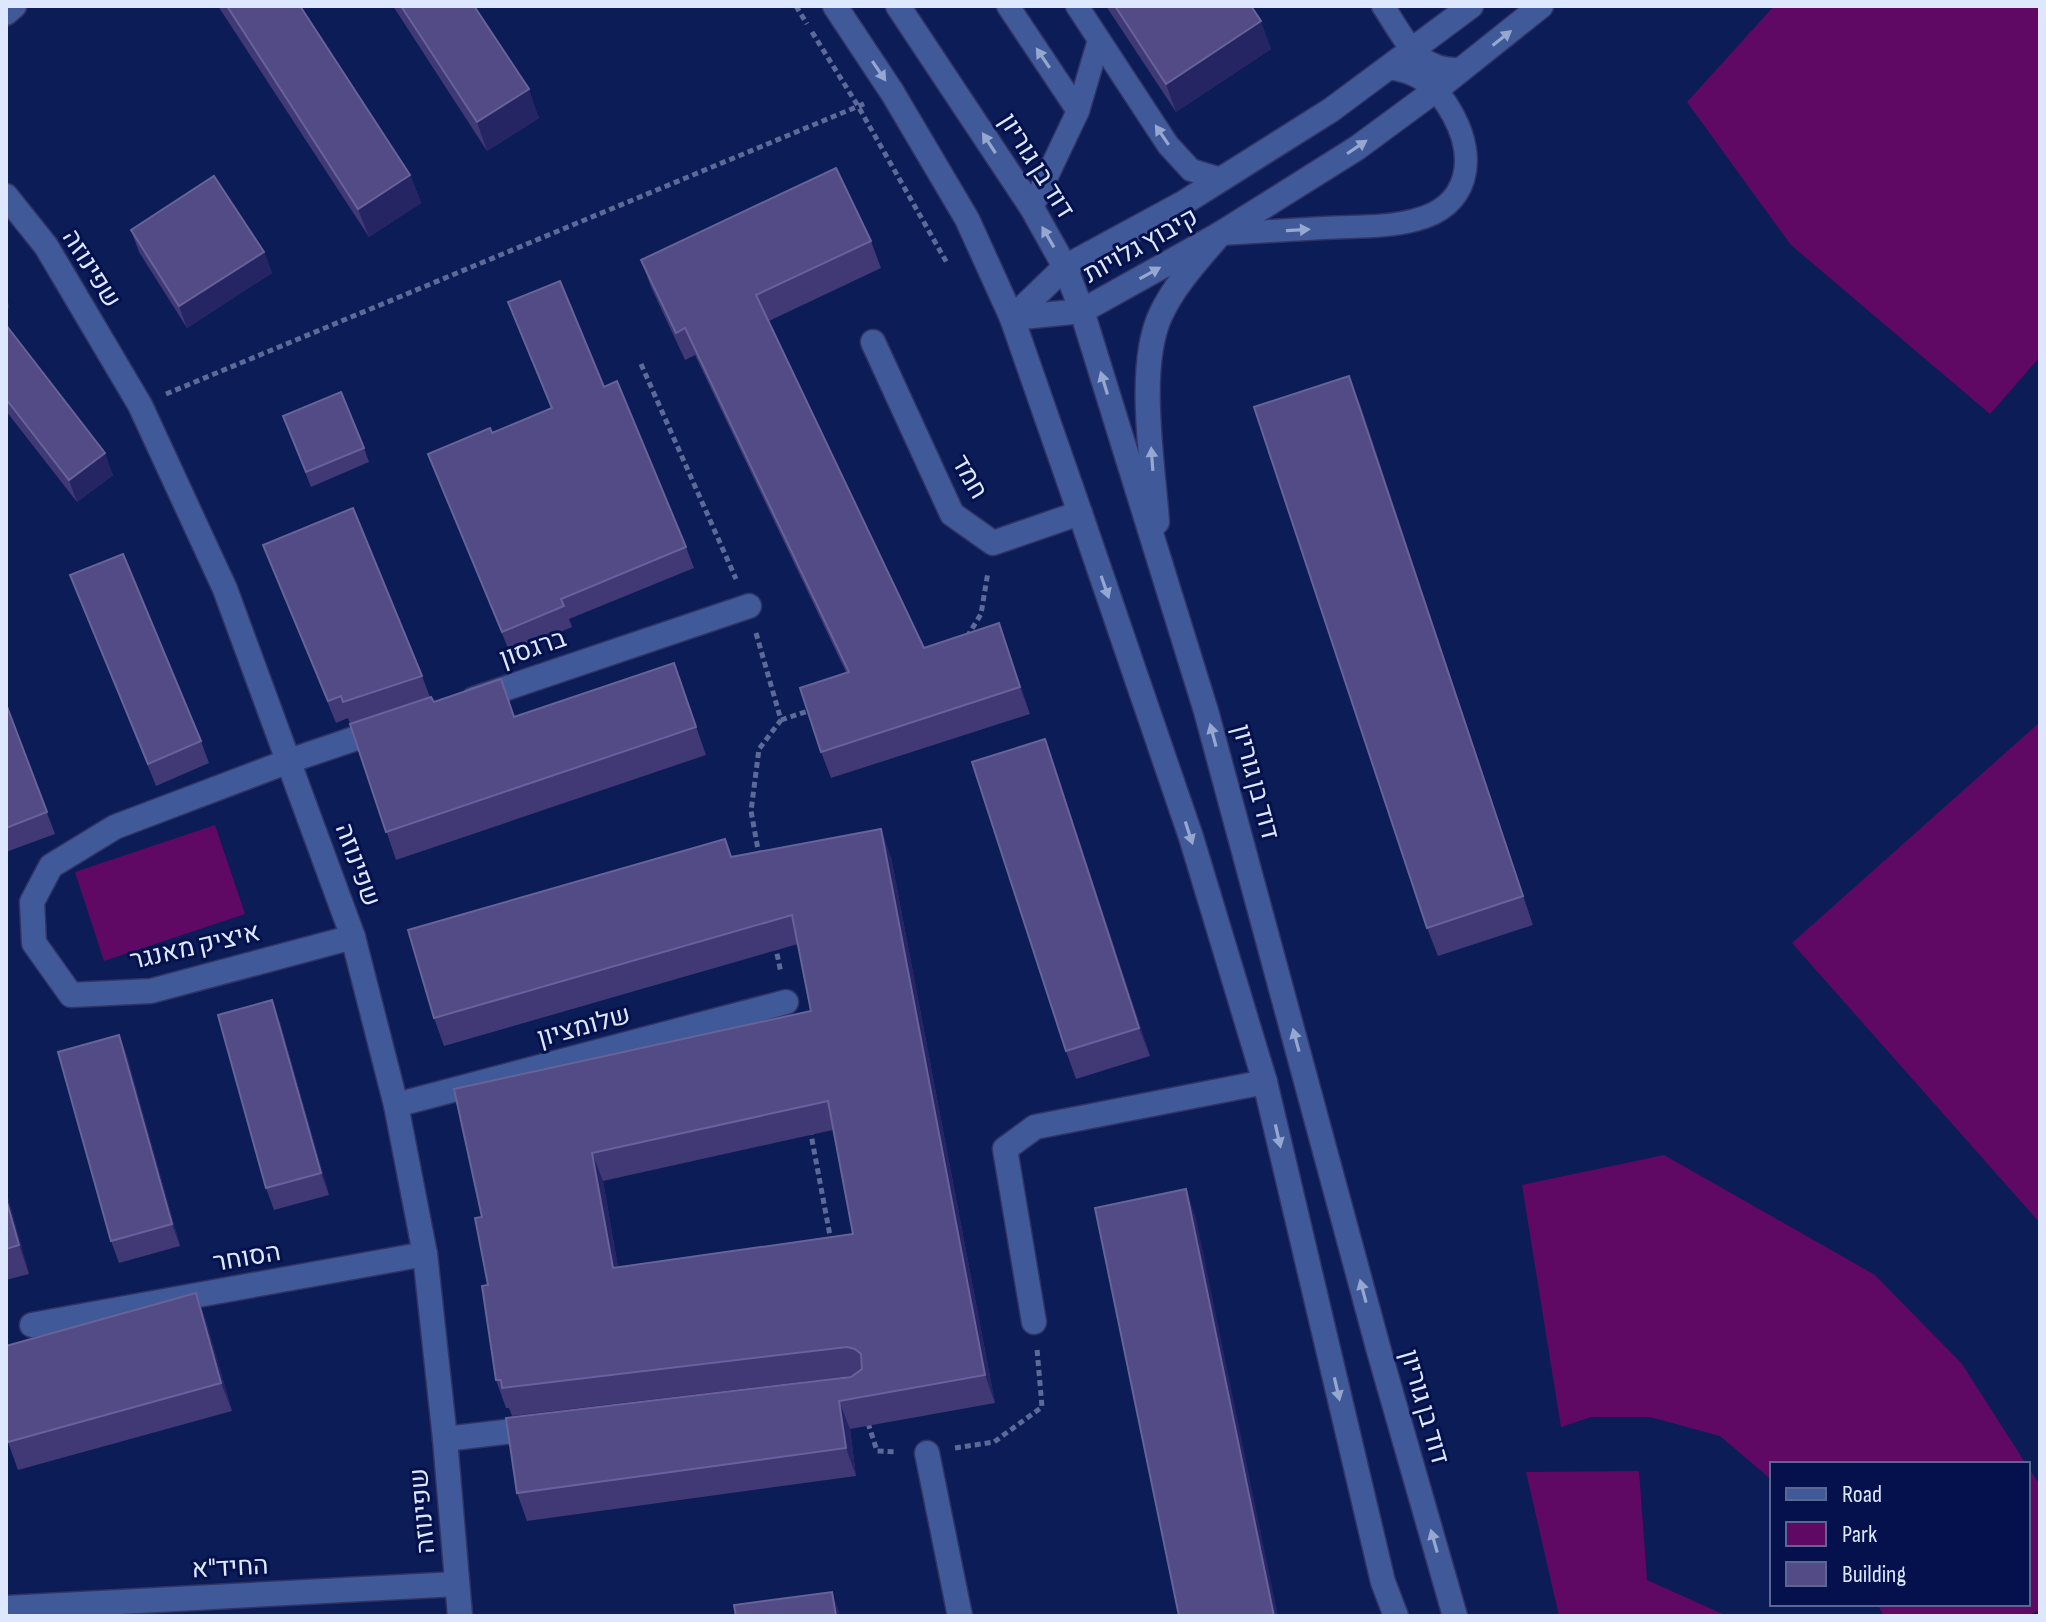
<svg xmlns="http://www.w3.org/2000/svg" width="2046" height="1622" viewBox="0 0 2046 1622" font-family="'Sofia Sans Condensed',Heebo,sans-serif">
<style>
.green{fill:#600964}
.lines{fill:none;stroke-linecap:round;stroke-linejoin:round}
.lane-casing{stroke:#323365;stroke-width:25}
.street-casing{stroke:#323365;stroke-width:27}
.secondary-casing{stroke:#323365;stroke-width:27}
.path{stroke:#5d6a97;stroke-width:5;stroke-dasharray:6 4;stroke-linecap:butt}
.lane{stroke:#405999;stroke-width:22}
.street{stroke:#405999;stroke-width:24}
.secondary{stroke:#405999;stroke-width:24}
.wall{fill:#413876;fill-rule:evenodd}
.shaded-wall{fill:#252564}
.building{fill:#524b85;stroke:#676398;stroke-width:2;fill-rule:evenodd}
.oneway{fill:#96a7d0}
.labels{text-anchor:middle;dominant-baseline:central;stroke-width:6;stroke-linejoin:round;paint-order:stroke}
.street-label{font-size:26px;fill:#dde7fd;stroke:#05114c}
</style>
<rect width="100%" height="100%" fill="#0c1c57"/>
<g class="green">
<polygon points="1774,6 2040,6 2040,357 1990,414 1791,245 1687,102"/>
<polygon points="2040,722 2040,1223 1792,943"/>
<polygon points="215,825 245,914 104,961 75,872"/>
<polygon points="1664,1155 1875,1275 1962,1364 2026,1464 1772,1464 1772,1480 1720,1436 1650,1417 1591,1417 1561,1427 1522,1185"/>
<polygon points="2028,1467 2040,1485 2040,1610 2026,1616 1884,1616 1877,1604 2028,1604"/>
<polygon points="1639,1471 1647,1580 1727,1616 1559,1616 1526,1472"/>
</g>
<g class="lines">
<g class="lane-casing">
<g id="lane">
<polyline points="1008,6 1078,111"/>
<polyline points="1077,6 1168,145 1191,170 1221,179"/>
<path d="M1383,6c22,33 34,66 80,63"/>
<polyline points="1032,208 1078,111 1099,40"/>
<path d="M1220,234c35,-2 69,-4 104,-6 29,-2 62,0 91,-8 54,-13 62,-61 38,-105 -15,-28 -34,-44 -66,-47"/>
</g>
</g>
<g class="street-casing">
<g id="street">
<polyline points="6,13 14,6"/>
<polyline points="6,196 46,246 140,405 225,589 353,937 396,1105 425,1254 445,1439 460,1616"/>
<polyline points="1012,318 1082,311 1220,234 1357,148 1437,89 1541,6"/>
<polyline points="1012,318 1065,267 1185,202 1331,110 1471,6"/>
<polyline points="873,342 952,514 993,543 1080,513"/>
<polyline points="474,699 749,606"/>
<polyline points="353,937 151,991 71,995 34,943 32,902 51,866 115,827 289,761 386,728"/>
<polyline points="396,1105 786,1002"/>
<polyline points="1034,1322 1005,1149 1035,1127 1265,1082"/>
<polyline points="32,1325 425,1254"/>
<polyline points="445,1439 539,1428"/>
<polyline points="927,1453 960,1616"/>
<polyline points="6,1608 457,1584"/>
</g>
</g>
<g class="secondary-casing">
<g id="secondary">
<polyline points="835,6 892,92 967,219 1012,318 1080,513 1191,837 1265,1082 1383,1582 1396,1616"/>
<polyline points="898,6 1032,208 1065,267 1082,311 1206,711 1379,1351 1455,1616"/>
<path d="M1157,522c-4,-58 -21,-156 4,-208 14,-30 38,-55 59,-80"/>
</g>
</g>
<g class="path">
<polyline points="796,6 807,24"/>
<polyline points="812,32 858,106 947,263"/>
<polyline points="641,364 736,579"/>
<polyline points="166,394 866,103"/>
<polyline points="756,633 781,720 759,749 751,811 759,855"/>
<polyline points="967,637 981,614 988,572"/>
<polyline points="781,720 811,710"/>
<polyline points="775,944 781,973"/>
<polyline points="810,1129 831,1241"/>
<polyline points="868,1423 877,1451 897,1452"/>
<polyline points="955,1448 994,1442 1042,1407 1037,1349"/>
</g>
<use href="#lane" class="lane"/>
<use href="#street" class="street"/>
<use href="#secondary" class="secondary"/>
</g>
<g class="wall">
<polygon points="218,6 300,6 410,175 421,203 369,237"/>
<polygon points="393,6 474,6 539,118 487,151"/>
<polygon points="1106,6 1251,6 1271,49 1176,112"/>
<polygon points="131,230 264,252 272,273 187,328 139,252"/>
<polygon points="871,241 881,268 769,321 924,648 999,623 1030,714 831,778 821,752 846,672 695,355 685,360 651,287 641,260"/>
<polygon points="508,302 604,387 686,547 694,568 569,619 572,627 510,653 428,454 492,433 551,408"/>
<polygon points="6,325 113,475 77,502 6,411"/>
<polygon points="1360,404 1533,925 1438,956 1427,928"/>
<polygon points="283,416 364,448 369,462 311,487"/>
<polygon points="263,545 422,676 430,697 434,702 514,717 674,663 706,755 396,860 348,718 336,723"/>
<polygon points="70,575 201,741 209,763 156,786"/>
<polygon points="6,704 55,834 6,852"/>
<polygon points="1055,767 1150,1056 1076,1079 1066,1051"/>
<path d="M725,839l7,18h159l104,546 -145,26 6,47 -329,45 -10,-28 335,-117 -340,40 -3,-8h-3l-10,-28 -14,-163 329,-206 -13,-67 -354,102 -10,-28zM833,1130l20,104 -235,33 -15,-86z"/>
<polygon points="280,1022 329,1195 274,1210 266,1188"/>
<polygon points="119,1035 127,1056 180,1246 119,1263 111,1241"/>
<polygon points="6,1191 29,1274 6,1280"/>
<polygon points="196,1293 206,1321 232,1411 18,1470 8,1442"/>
</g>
<g class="shaded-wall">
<polygon points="1261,21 1271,49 1176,112 1166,84"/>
<polygon points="529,89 539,118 487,151 477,122"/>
<polygon points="410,175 421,203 369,237 358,209"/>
<polygon points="264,252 272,273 187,328 179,306"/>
<polygon points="6,297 10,307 6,310"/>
<polygon points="1349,376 1360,404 1533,925 1523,896"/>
<polygon points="105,453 113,475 77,502 69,480"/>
<polygon points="999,623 1009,650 1030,714 1020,687"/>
<polygon points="1045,739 1055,767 1150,1056 1139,1028"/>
<polygon points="881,829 891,857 995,1403 985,1375"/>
<polygon points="272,1000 280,1022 329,1195 321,1173"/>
<polygon points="119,1035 127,1056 180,1246 172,1224"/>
<polygon points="592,1153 603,1181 623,1296 613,1268"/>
<polygon points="1186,1189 1196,1218 1278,1616 1274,1616"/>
<polygon points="6,1191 29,1274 19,1245 6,1199"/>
<polygon points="196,1293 206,1321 232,1411 221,1383"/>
<polygon points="839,1401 850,1429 856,1476 846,1448"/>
<polygon points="832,1592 840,1614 840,1616 836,1616"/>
</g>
<g class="building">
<polygon points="227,6 300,6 410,175 358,209"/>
<polygon points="401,6 474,6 529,89 477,122"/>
<polygon points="1115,6 1251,6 1261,21 1166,84"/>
<polygon points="836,168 871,241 756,295 924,648 999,623 1020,687 821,752 800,688 849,672 685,328 676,333 641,260"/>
<polygon points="214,176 264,252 179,306 131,230"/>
<polygon points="560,281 604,387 617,381 686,547 561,599 564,606 502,632 428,454 490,428 492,433 552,408 508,302"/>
<polygon points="6,325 105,453 69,480 6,399"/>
<polygon points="1349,376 1523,896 1427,928 1254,407"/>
<polygon points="341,392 364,448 306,472 283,416"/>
<polygon points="353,508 422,676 343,702 341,696 328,701 263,545"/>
<polygon points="123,554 201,741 148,764 70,575"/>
<polygon points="674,663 696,727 386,832 350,724 431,697 434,702 501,679 514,717"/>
<polygon points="6,704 47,812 6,828"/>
<polygon points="1045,739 1139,1028 1066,1051 972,762"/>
<path d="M881,829l104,546 -146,26 7,47 -329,45 -11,-75 345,-41 11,-8 -1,-15 -6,-5 -8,-2 -345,41 -1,-8h-5l-14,-94 6,-1 -13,-67 7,-1 -28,-128 357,-78 -19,-96 -358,103 -26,-88 317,-91 6,18zM828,1101l25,133 -240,34 -21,-115z"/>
<polygon points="272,1000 321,1173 266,1188 218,1015"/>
<polygon points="119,1035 172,1224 111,1241 58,1052"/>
<polygon points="1186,1189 1274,1616 1179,1616 1095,1208"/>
<polygon points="6,1199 19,1245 6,1249"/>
<polygon points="196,1293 221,1383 8,1442 6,1435 6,1346"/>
<polygon points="832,1592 836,1616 736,1616 734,1605"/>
</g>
<defs><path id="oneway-solid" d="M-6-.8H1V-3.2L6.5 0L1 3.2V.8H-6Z" transform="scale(2)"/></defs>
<g class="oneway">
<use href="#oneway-solid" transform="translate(1502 38) rotate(-38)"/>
<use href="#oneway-solid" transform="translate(1043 58) rotate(-124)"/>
<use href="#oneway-solid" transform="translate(879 71) rotate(56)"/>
<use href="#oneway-solid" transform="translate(1162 135) rotate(-124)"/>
<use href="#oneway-solid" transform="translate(989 143) rotate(-123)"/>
<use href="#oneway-solid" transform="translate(1357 147) rotate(-34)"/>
<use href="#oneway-solid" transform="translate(1298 230) rotate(-3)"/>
<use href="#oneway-solid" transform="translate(1048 237) rotate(-120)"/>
<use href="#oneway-solid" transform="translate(1150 273) rotate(-29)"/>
<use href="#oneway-solid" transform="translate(1104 383) rotate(-107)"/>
<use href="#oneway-solid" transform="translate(1152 459) rotate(-94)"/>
<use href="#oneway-solid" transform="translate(1105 587) rotate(71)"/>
<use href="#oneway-solid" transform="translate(1213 735) rotate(-105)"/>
<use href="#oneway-solid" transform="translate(1189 833) rotate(72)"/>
<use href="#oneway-solid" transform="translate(1296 1040) rotate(-105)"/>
<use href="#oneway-solid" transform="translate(1278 1136) rotate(77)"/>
<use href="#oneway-solid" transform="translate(1363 1291) rotate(-105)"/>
<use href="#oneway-solid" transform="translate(1337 1389) rotate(77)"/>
<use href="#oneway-solid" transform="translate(1434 1541) rotate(-106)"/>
</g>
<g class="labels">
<g class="street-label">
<text transform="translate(1036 166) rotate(58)">דוד בן גוריון</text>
<text transform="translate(1141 246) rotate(-29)">קיבוץ גלויות</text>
<text transform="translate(91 269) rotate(58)">שפינוזה</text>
<text transform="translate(969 477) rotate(60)">חמד</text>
<text transform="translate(533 649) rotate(-19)">ברגסון</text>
<text transform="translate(1255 782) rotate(75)">דוד בן גוריון</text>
<text transform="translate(357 865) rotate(70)">שפינוזה</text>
<text transform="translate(195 947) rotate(-13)">איציק מאנגר</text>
<text transform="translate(584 1027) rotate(-15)">שלומציון</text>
<text transform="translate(247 1258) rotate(-10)">הסוחר</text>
<text transform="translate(1424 1407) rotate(74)">דוד בן גוריון</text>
<text transform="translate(423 1511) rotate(-95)">שפינוזה</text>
<text transform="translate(230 1568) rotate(-3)">החיד"א</text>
</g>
</g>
<rect width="2046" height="1622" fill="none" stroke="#dde7fd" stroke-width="16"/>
<rect x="1770" y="1462" width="260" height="144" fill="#05114c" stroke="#5b6793" stroke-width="2"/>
<rect x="1786" y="1488" width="40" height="12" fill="#405999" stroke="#5b6793" stroke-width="2"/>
<text x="1842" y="1502" font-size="24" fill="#dde7fd">Road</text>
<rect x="1786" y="1522" width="40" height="24" fill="#600964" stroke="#5b6793" stroke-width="2"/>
<text x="1842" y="1542" font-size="24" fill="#dde7fd">Park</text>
<rect x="1786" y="1562" width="40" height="24" fill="#524b85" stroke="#5b6793" stroke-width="2"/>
<text x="1842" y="1582" font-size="24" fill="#dde7fd">Building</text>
</svg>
